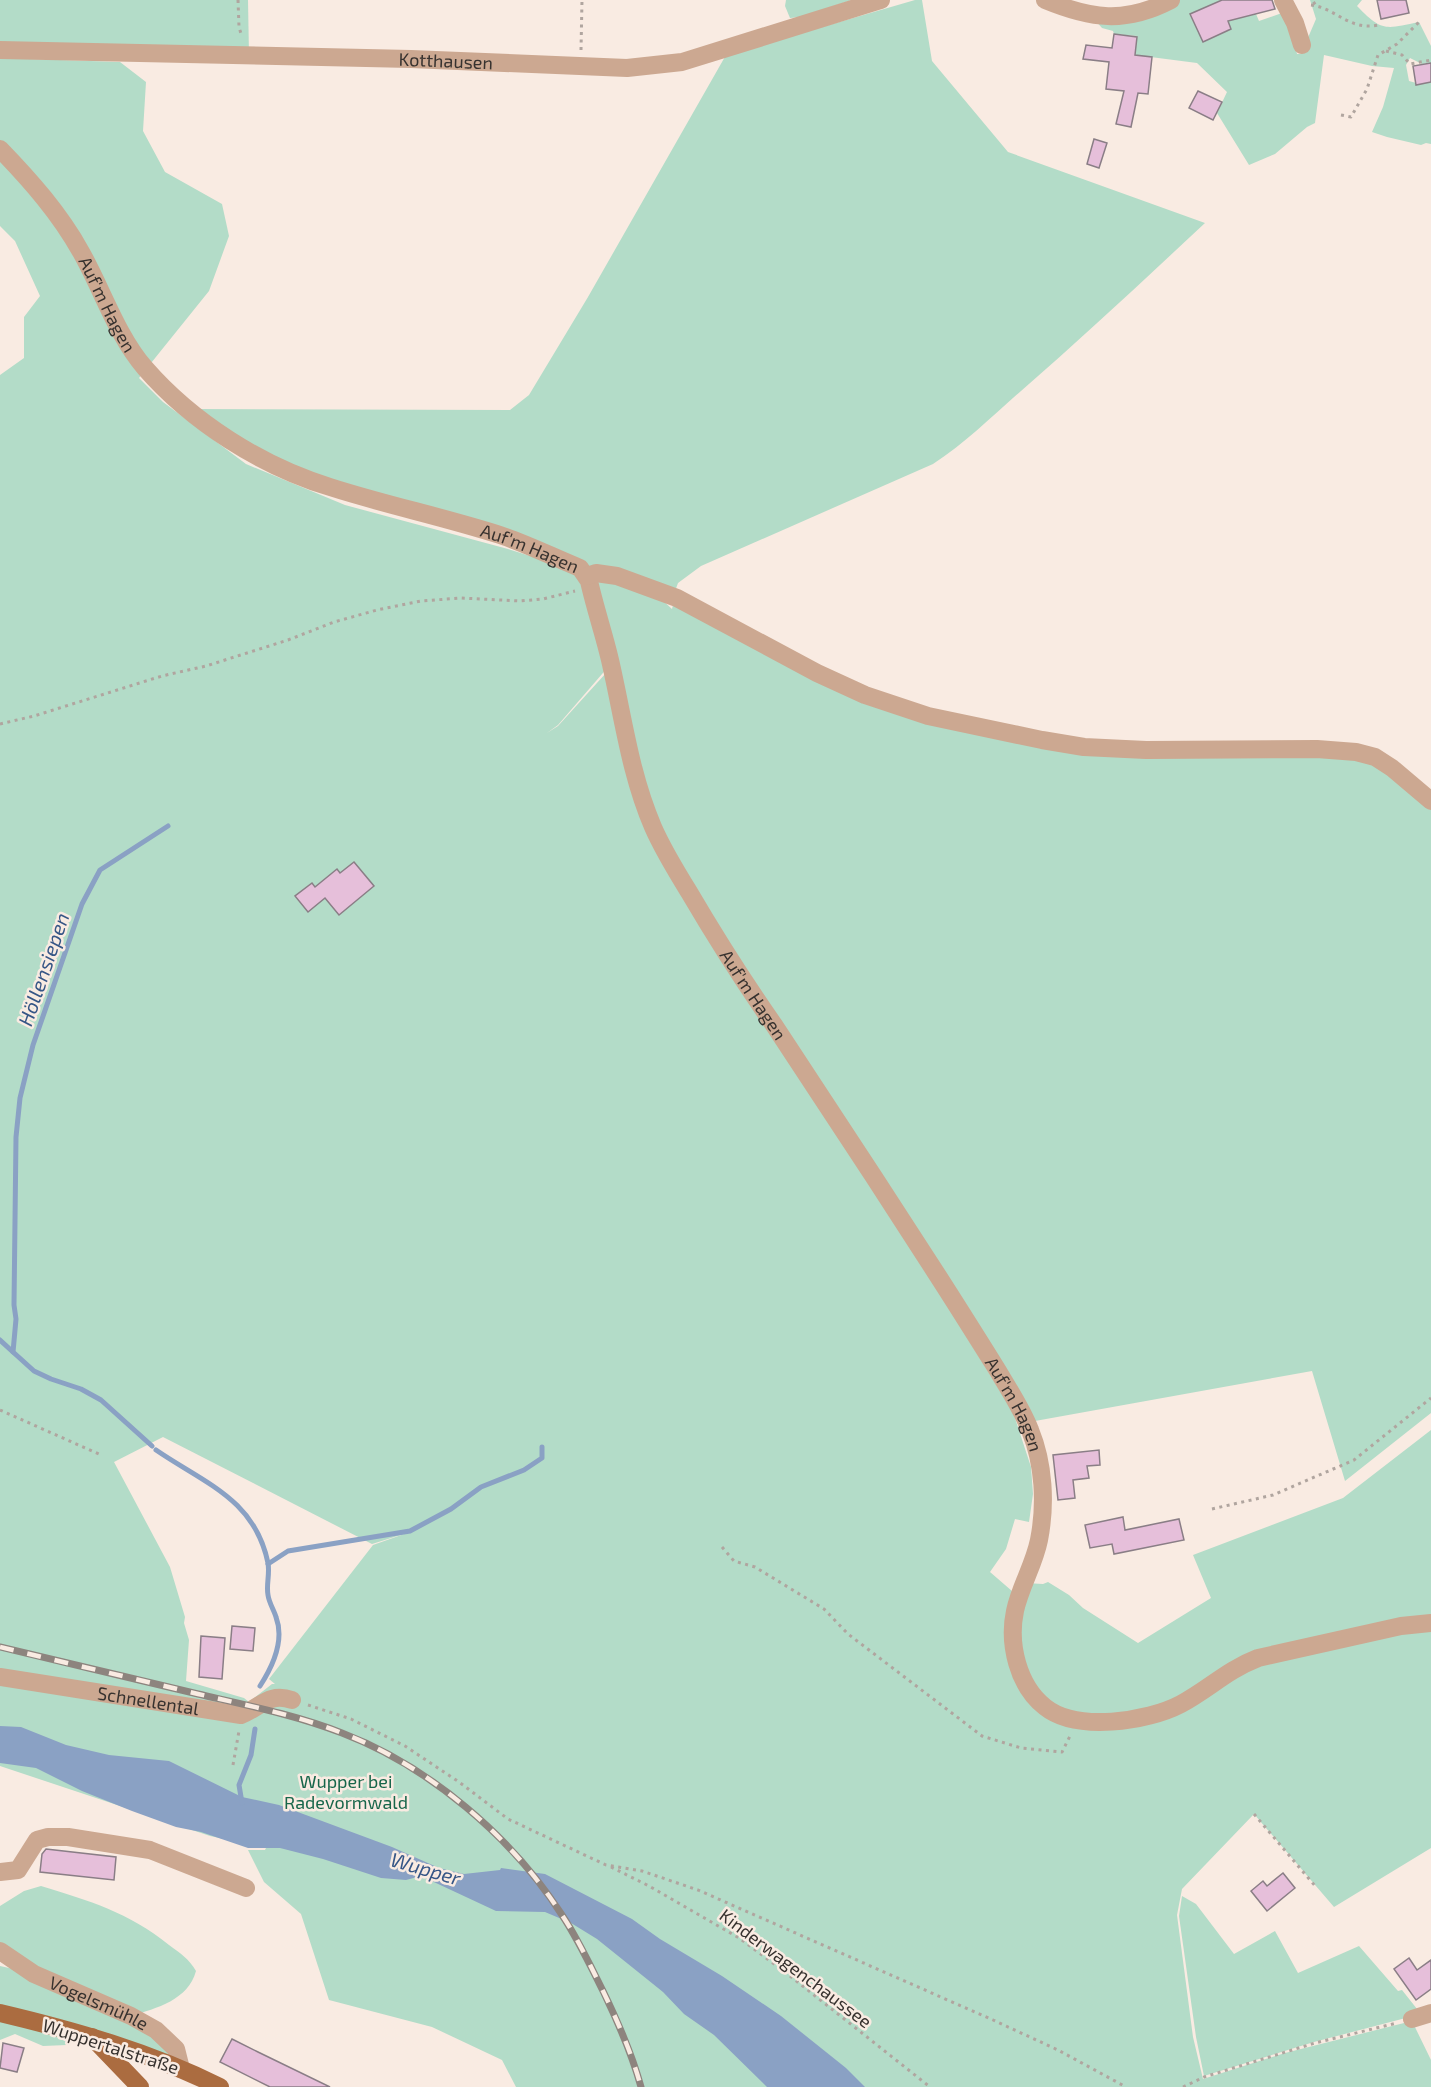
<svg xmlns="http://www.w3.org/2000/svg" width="1431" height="2087" viewBox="0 0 1431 2087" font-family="'Exo 2',sans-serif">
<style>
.green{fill:#b3dcc8;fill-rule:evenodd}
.water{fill:#8aa1c4}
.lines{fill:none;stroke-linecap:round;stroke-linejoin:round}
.stream{stroke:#8aa1c4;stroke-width:5}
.building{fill:#e6bfda;stroke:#8a7e86;stroke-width:1.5}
.path{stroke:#b0a59f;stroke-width:3;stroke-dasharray:3 4.5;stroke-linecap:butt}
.minor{stroke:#cca891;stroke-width:18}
.major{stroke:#ab6c40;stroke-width:18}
.rail-casing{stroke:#8d847e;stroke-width:7}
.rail{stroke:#f9ebe2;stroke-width:4.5;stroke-dasharray:14;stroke-linecap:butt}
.labels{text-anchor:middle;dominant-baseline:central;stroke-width:5;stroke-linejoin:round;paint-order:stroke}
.street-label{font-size:18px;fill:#37322f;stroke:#f9ebe2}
.park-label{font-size:18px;fill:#17664a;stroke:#f9ebe2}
.water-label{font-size:20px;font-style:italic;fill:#365686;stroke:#f9ebe2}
</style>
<rect width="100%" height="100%" fill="#f9ebe2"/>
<g class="green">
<polygon points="0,0 248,0 249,56 0,42"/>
<polygon points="786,0 852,0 800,17 790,18 785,6"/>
<path d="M915,0h7l10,61 76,91 197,71c-61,57 -121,113 -184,168 -29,25 -55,52 -88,73l-232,102 -23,17 -4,11 -369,-116 -114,-69 319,1 19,-15 59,-98 138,-242z"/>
<path d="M1180,0h59l5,17 12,-3 3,7 23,-8 10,14 5,27h4l15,-35 -6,-19h52l-5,6c25,26 28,23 62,16l12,24v17l-9,1 -12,-6 -4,7 3,16 7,2 1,2 14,-3v62l-5,-1 -5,2 -34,-8 -15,-5 11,-25 11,-39 -22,-2 -48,-11 -9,68 -8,4 -32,27 -26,11 -32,-52 10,-21 -30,-29 -62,-8 2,-19 -23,-2 -1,-3 -11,-3 -7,-8z"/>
<path d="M0,58l120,4 26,20 -3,49 22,41 57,32 7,32 -20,55 -70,87 24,24 83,62 99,41 163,44 151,48 13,12 2,-8 124,66 208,69 353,18 72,51v608l-86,68 -33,-110 -277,50 -284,-442 -79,-128 -24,-54 -33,-138 -57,66 -11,8 11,-7 48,-53 29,125 378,614 18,55 2,27 -4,28 -14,-3 -9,30 -16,23 22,19 13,-8 18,1 5,-2 21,13 14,13 55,35 73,-45 -18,-43 150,-57 88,-68v190l-189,49 189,-43v222l-97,59 -80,-93 -72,75 -5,26 16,122 10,42 82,-26 127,-32 19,39v27h-915l-14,-27 -70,-33 -103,-27 -28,-86 -37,-32 -16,-32h17l1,-2 -56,-12 -210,-70v-1391l24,-17v-41l16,-21 -25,-55 -15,-15zM163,1437l209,107 35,-11 -34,12 -104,134 6,5h-3l-23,18 -5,-4 -58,-17 3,-41 -5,-17 1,-6 -15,-50 -56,-105z"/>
<path d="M41,1886c49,15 87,26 128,59 11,8 20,14 27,26 -8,29 -39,37 -65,45l25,14 25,39 -91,-34 -23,10 -24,1 -28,-12 -15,6v-74l32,7 -32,-22v-45l24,-15z"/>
<polygon points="1182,1896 1196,1904 1234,1954 1275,1931 1298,1973 1359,1946 1398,1991 1402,1990 1421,2014 1314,2042 1204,2076 1196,2037 1179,1916"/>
</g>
<polygon class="water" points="0,1726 21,1727 66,1745 109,1755 169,1761 242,1797 279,1805 392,1847 439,1868 464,1874 500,1870 501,1868 545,1874 632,1919 660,1939 722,1976 781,2016 846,2068 865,2087 767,2087 714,2035 684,2014 663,1992 597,1939 571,1923 545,1912 496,1911 421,1876 406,1880 381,1878 323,1859 280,1848 248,1848 201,1832 176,1827 132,1811 82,1791 36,1768 0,1763"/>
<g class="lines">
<g class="stream">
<polyline points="0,1340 13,1352"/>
<polyline points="152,1446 101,1400 81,1389 51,1379 34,1371 13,1352 16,1319 14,1305 16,1137 20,1098 33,1045 82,904 100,870 168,826"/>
<path d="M156,1450c48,33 99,49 112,113 2,11 -2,22 0,32 1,8 6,15 8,22 9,24 -3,49 -16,69"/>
<polyline points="268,1564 288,1551 410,1531 451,1509 481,1487 524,1470 542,1458 542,1447"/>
<polyline points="242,1803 239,1785 251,1755 255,1729"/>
</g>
</g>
<g class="building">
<polygon points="1222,0 1272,0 1275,9 1228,21 1231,29 1203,42 1190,14"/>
<polygon points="1377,0 1406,0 1409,13 1381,19"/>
<polygon points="1114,34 1137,37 1135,55 1152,57 1148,94 1138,93 1131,127 1116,124 1124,91 1106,89 1109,62 1083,59 1086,45 1112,48"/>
<polygon points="1431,63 1431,82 1416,85 1413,66"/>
<polygon points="1198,91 1222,102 1213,120 1189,108"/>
<polygon points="1094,139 1107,143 1099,168 1087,164"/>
<polygon points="354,862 374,886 339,915 325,898 308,912 295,896 312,883 315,887 337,869 340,873"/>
<polygon points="1099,1450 1100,1465 1087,1466 1089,1478 1073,1480 1075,1498 1058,1500 1053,1455"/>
<polygon points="1123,1517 1125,1530 1179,1519 1184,1540 1114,1554 1112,1544 1090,1548 1085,1525"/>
<polygon points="232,1626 255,1628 253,1651 230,1649"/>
<polygon points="201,1636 225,1638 222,1679 199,1677"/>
<polygon points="46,1849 116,1857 114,1880 40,1872 42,1854"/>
<polygon points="1283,1873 1295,1888 1267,1911 1251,1891 1263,1881 1267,1886"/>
<polygon points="1409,1958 1417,1970 1431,1960 1431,1989 1416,2000 1394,1969"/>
<polygon points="232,2039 258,2052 330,2087 270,2087 220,2062"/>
<polygon points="3,2043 24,2048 17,2072 0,2068"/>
</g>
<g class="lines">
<g class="path">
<polyline points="238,0 239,27 242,37"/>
<polyline points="1313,4 1319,0"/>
<path d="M1311,5c25,3 38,26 67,20"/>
<polyline points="581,50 582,0"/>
<polyline points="1386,51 1402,55 1410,64 1431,60"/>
<polyline points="1341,115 1351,117 1367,89 1378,55 1397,44 1419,22"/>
<polyline points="0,724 34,716 162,676 206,666 288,640 334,622 377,610 421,601 461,598 520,601 543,599 575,591"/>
<polyline points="0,1410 101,1455"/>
<polyline points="1212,1509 1273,1495 1354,1460 1431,1398"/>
<polyline points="722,1547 734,1561 755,1567 824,1609 848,1634 982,1736 1021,1748 1062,1752 1070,1736"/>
<polyline points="308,1705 351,1719 405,1746 459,1782 508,1819 606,1865 642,1871 698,1890 993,2020 1058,2050 1126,2087"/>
<polyline points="233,1765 239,1731"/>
<polyline points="1254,1814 1316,1887"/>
<polyline points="611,1867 649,1886 739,1938 785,1972 930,2087"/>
<polyline points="1183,2087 1204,2077 1315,2043 1397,2023"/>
</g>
<g class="minor">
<path d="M1045,0c46,19 80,24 126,0"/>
<polyline points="1283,0 1295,23 1302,45"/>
<path id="s1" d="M0,50l411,9 216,9 55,-6 199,-62"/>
<path id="s2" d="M0,149c31,32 60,65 81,103 21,37 36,84 64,116 47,54 116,98 185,119 56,18 114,30 170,48 27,9 53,22 80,33l9,13c6,27 15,53 21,79 13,56 20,114 43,167 10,23 23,44 36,65 27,46 55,90 85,133 55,83 110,167 164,251 20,31 40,63 60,95 11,19 24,38 32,59 14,34 16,74 9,110 -5,25 -19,47 -24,71 -7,33 3,75 30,96 31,25 102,15 136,-3 28,-15 46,-34 77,-46l143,-32 30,-3"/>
<polyline points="587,576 596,573 617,576 677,598 817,673 865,695 928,716 1042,740 1084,747 1146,750 1317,749 1356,752 1375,757 1392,768 1431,801"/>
<path id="s3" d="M0,1677l241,38c19,-7 27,-23 51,-15"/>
<polyline points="0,1872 18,1870 37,1840 48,1837 68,1837 150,1850 246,1888"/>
<path id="s4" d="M0,1951l34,23 97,42 25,14 20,19 5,20"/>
<polyline points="1412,2019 1431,2013"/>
</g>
<g class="major">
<path d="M0,2013c76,18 149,39 220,74"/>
<polyline points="92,2037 140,2087"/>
</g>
<g class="rail-casing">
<path id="rail" d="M0,1647c66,16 132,31 198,47 48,11 98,21 144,39 87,33 170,104 220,182 16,24 28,50 41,76 15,31 29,63 38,96"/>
</g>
<use href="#rail" class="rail"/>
</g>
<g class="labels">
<g class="street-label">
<text stroke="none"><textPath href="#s1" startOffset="446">Kotthausen</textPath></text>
<text stroke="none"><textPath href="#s2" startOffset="190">Auf'm Hagen</textPath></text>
<text stroke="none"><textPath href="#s2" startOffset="696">Auf'm Hagen</textPath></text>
<text stroke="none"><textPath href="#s2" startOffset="1216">Auf'm Hagen</textPath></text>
<text stroke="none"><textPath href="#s2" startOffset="1702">Auf'm Hagen</textPath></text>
<text stroke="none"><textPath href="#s3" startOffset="150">Schnellental</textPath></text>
<text transform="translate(796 1968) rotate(37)">Kinderwagenchaussee</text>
<text stroke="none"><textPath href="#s4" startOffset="112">Vogelsmühle</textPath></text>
<text transform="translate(111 2046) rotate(18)">Wuppertalstraße</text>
</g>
<g class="park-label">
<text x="346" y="1781">Wupper bei<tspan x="346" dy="21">Radevormwald</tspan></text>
</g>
<g class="water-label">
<text transform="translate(43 969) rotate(-71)">Höllensiepen</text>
<text transform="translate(426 1868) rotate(16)">Wupper</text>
</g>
</g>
</svg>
